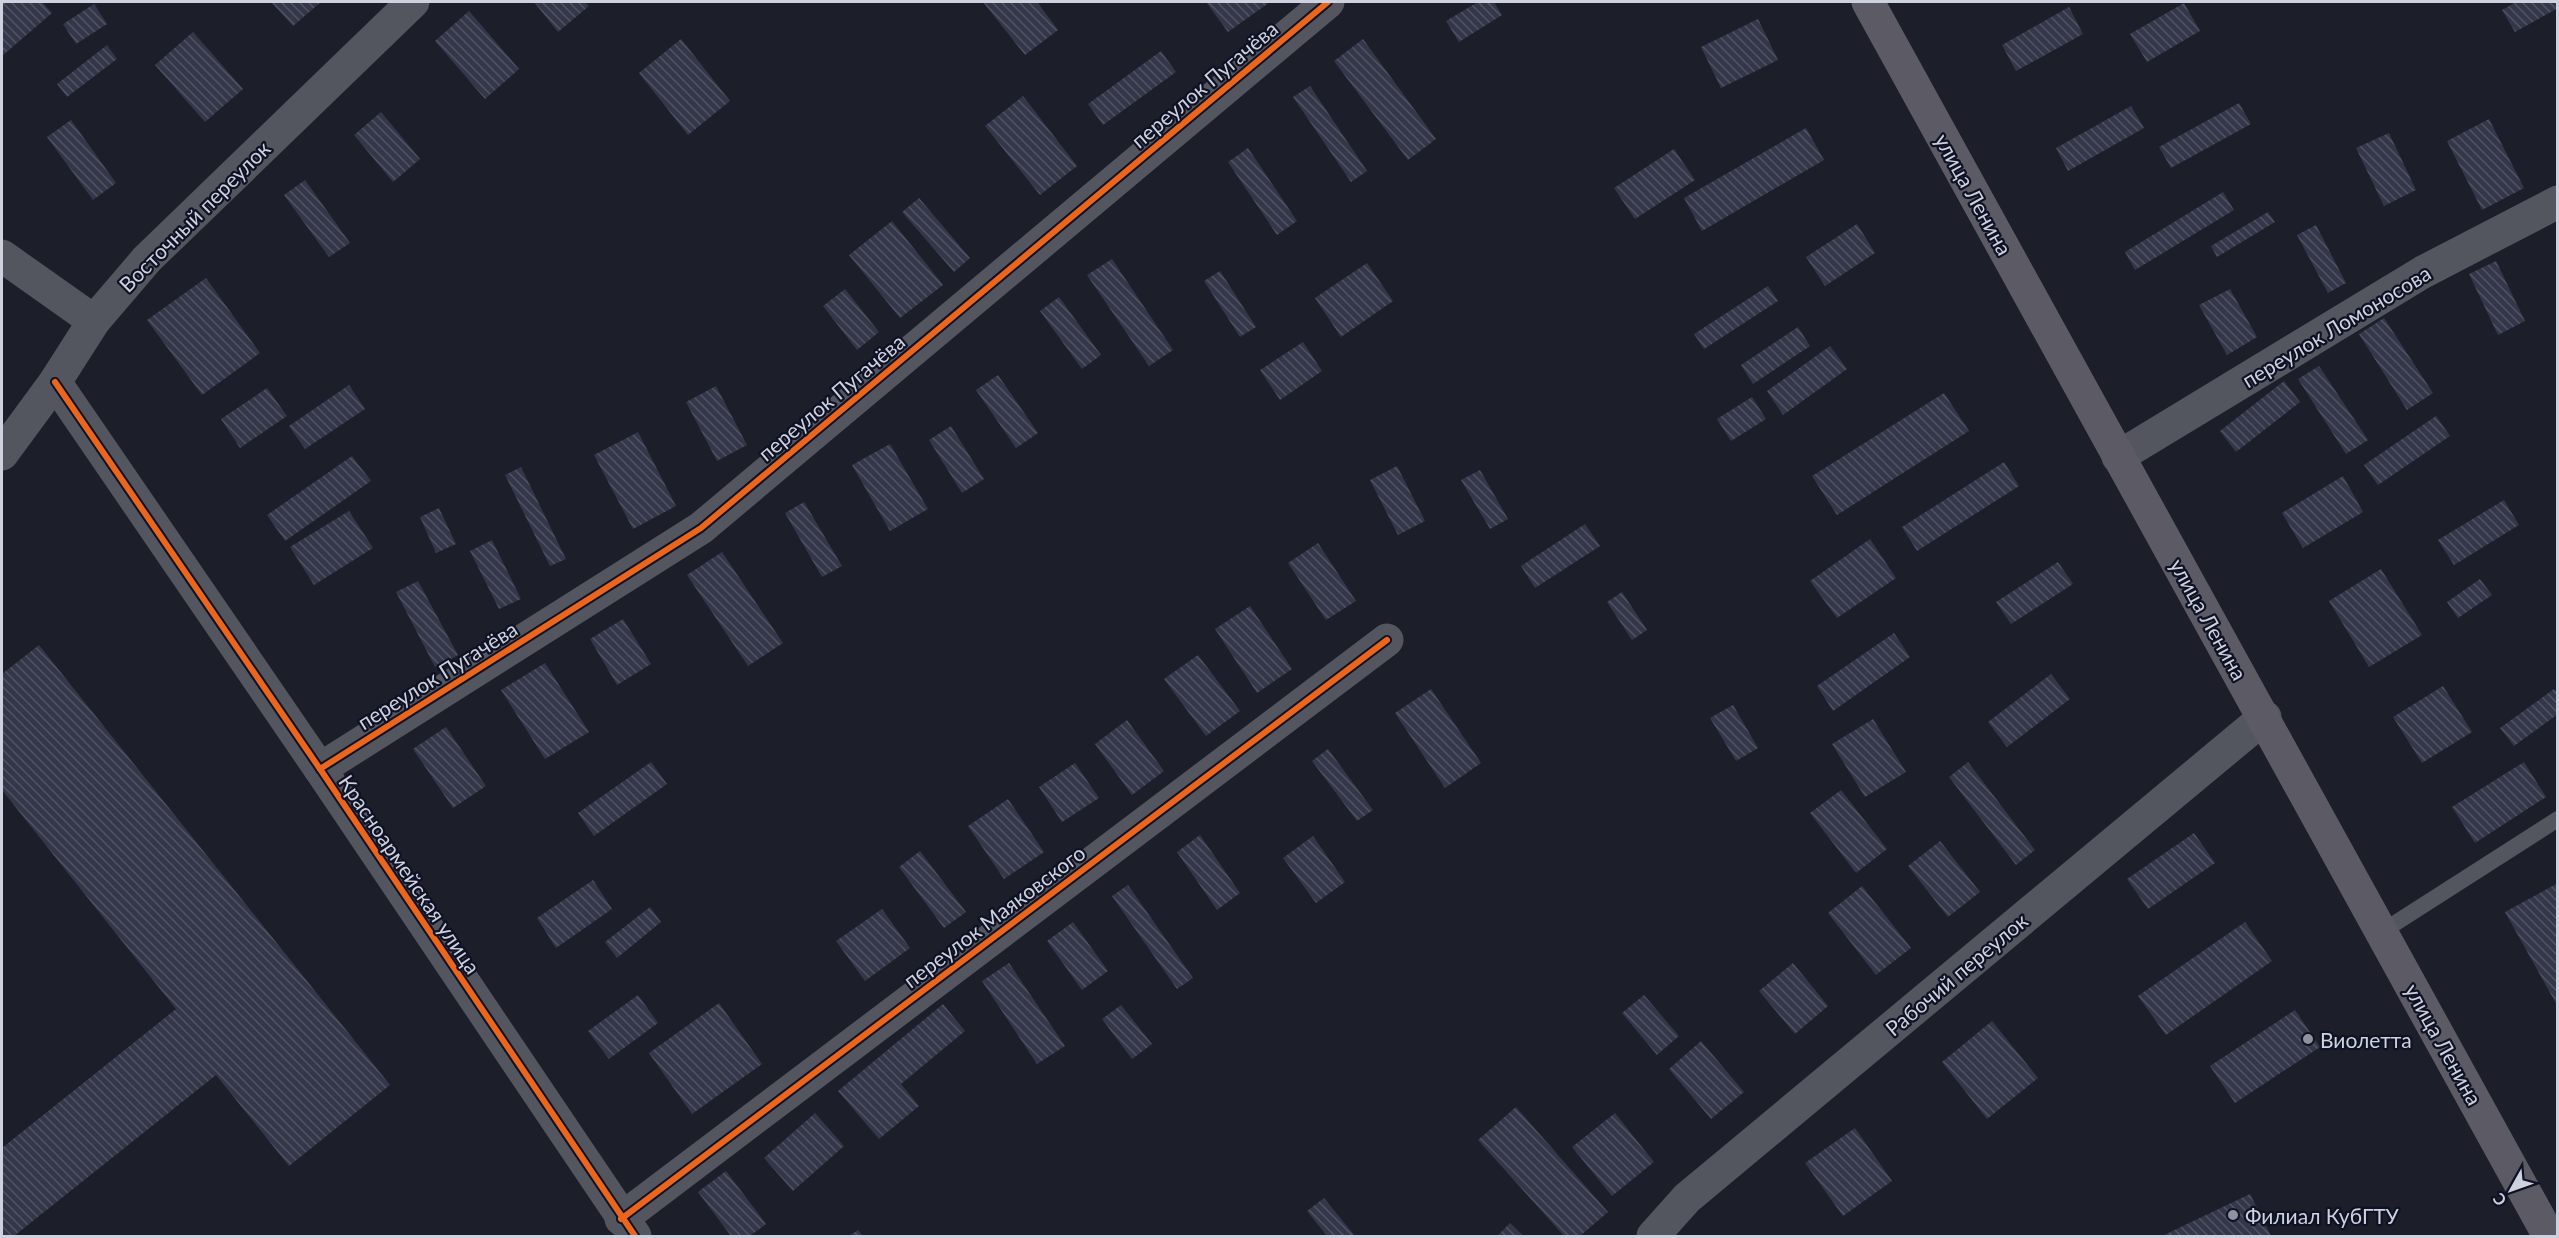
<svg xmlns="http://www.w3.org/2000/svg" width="2559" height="1238" viewBox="0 0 2559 1238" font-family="Lato,sans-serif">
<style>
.building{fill:url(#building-back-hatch)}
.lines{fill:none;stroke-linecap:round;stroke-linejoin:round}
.service{stroke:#53555f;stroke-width:16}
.minor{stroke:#53555f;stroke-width:33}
.tertiary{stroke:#53555f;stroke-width:33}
.secondary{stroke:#5c5a64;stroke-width:33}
.cycleway-casing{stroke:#0e1224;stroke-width:10}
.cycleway{stroke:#eb651d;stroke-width:6}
.poi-dot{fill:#90939f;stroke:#0e1224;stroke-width:2}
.labels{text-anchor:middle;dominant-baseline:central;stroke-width:4.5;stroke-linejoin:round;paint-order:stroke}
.street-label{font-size:21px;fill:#ced2df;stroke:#0e1224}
.poi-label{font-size:21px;fill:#ced2df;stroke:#0e1224;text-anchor:start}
</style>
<defs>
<pattern id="building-back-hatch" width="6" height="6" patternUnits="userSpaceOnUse" patternTransform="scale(1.5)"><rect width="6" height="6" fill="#343749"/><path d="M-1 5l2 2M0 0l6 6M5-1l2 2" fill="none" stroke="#505363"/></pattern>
</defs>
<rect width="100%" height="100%" fill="#1c1e29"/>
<g class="building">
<polygon points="2,2 42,2 52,13 2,56"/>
<polygon points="271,2 321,2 293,26"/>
<polygon points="534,2 585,2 589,6 558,32"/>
<polygon points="983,2 1037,2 1058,30 1025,55"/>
<polygon points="1206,2 1270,2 1228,32"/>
<polygon points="1478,2 1494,2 1502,15 1459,42 1446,21"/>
<polygon points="2516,2 2558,2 2558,8 2515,32 2502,10"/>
<polygon points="2184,3 2200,31 2147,62 2130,34"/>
<polygon points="94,4 107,24 76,44 63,24"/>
<polygon points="2069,7 2083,34 2016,71 2002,45"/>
<polygon points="469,11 519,69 485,99 435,41"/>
<polygon points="1758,19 1778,60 1721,88 1701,47"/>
<polygon points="193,32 243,89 205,122 155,65"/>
<polygon points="681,39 730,101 688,135 639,73"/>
<polygon points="1363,39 1436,139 1408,160 1334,61"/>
<polygon points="107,45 117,59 67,97 57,84"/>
<polygon points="1161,51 1176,72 1103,125 1088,104"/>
<polygon points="1310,86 1367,171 1351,182 1293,97"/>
<polygon points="1023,96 1077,166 1040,195 985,126"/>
<polygon points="2239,103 2251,124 2171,168 2159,147"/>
<polygon points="2131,106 2144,128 2068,171 2056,148"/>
<polygon points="381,112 420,159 393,182 354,135"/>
<polygon points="2489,119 2524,188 2482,210 2447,141"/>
<polygon points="71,120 116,183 93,200 47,137"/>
<polygon points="1806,128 1824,160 1702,231 1684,198"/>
<polygon points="2389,133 2416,190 2384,206 2356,148"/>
<polygon points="1248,148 1297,221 1277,235 1228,162"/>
<polygon points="1674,149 1695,180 1635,219 1614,188"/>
<polygon points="305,180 350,243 329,257 284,195"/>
<polygon points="2223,192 2234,210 2135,270 2125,252"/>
<polygon points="919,198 970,258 954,272 902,212"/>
<polygon points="2268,212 2275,222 2217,257 2211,246"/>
<polygon points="892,221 943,285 900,318 849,255"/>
<polygon points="1857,224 1875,253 1825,286 1806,257"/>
<polygon points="2316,225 2346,283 2328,293 2297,235"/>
<polygon points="1112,259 1173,350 1149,366 1087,275"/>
<polygon points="2496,261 2525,321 2498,335 2469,274"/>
<polygon points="1367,263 1393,301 1341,337 1315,298"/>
<polygon points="1220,271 1256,327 1240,337 1204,281"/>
<polygon points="206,278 260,353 202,395 147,320"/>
<polygon points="1768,286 1778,301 1704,349 1694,334"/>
<polygon points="845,289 879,332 857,350 823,306"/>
<polygon points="2230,289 2257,337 2227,355 2199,305"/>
<polygon points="1059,297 1101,355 1082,369 1040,311"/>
<polygon points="2384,318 2433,393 2407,410 2359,334"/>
<polygon points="1798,327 1810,346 1753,384 1741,365"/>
<polygon points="1303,342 1322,371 1280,400 1260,370"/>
<polygon points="1830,346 1847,369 1783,415 1767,391"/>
<polygon points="2319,366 2368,440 2346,454 2298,379"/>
<polygon points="998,375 1038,433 1016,448 976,390"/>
<polygon points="2284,381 2300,402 2236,452 2220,431"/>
<polygon points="349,385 365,409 305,449 289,426"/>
<polygon points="716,386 747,445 717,461 686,402"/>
<polygon points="267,388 287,416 240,448 221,419"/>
<polygon points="1944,393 1969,431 1837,515 1812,476"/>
<polygon points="1752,397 1766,419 1731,441 1717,419"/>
<polygon points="2436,416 2450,436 2378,485 2364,465"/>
<polygon points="951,426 984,479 962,493 929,440"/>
<polygon points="638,432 676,506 633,529 594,455"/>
<polygon points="890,444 928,509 890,531 852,465"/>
<polygon points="352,456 371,481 285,541 267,515"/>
<polygon points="2004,462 2019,486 1917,551 1902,527"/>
<polygon points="1397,466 1425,521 1398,535 1370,480"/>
<polygon points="521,467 566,559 550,566 505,475"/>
<polygon points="1480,470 1508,519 1490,529 1461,480"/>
<polygon points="2343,476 2363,512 2303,548 2282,513"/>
<polygon points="2504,500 2519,525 2454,565 2438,540"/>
<polygon points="804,502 842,566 822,577 785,513"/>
<polygon points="439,508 456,544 436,553 420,517"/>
<polygon points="349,511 373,548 314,585 290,547"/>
<polygon points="1585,524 1600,546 1535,588 1521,566"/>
<polygon points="1870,539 1896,578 1837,618 1810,581"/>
<polygon points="492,540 521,599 499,609 470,551"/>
<polygon points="1318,543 1356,601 1326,620 1288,563"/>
<polygon points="722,552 783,643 748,666 687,575"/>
<polygon points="2058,562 2073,584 2011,624 1996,602"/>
<polygon points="2381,569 2422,635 2369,667 2329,601"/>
<polygon points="2480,579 2492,595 2458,618 2447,602"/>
<polygon points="418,581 458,655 435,667 396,592"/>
<polygon points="1622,592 1647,630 1632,640 1607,602"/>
<polygon points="1250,606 1292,669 1257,693 1215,629"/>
<polygon points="623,619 651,664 617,685 590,639"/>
<polygon points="1894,633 1910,657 1833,711 1817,686"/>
<polygon points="39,645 390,1085 289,1166 216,1075 14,1236 2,1236 2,1148 176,1009 2,790 2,674"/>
<polygon points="1198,655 1240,711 1206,736 1164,679"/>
<polygon points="545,663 589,732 545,759 501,690"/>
<polygon points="2051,674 2070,699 2007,747 1988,722"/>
<polygon points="2443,686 2472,732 2422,763 2393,717"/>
<polygon points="1431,689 1481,763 1445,788 1395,713"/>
<polygon points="2554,689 2558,694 2558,714 2514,746 2500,728"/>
<polygon points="1733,705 1758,748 1736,761 1710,718"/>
<polygon points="1873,719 1906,772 1865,797 1832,744"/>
<polygon points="1127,720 1164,771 1132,795 1095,744"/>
<polygon points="446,727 486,786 453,808 413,749"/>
<polygon points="1328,749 1373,810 1357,821 1312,761"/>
<polygon points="651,762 667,784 594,836 578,813"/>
<polygon points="1968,762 2035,850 2016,865 1949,777"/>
<polygon points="2524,762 2546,797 2475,843 2452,807"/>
<polygon points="1075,763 1099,798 1062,822 1039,787"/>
<polygon points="1841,790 1887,849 1856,873 1810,813"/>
<polygon points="1008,799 1044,852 1004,879 968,826"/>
<polygon points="2194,833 2215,863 2148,909 2127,879"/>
<polygon points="1200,835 1240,893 1217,910 1177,852"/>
<polygon points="1313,836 1345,882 1316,903 1283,858"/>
<polygon points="1940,841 1980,892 1948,917 1908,866"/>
<polygon points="920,851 966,912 944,928 899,867"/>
<polygon points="593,880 612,909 556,948 537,918"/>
<polygon points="2558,883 2558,1007 2505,912"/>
<polygon points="1128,885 1193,978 1177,989 1112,896"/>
<polygon points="1862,886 1911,948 1876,975 1828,913"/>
<polygon points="650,907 661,922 617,958 605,942"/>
<polygon points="882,909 910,948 865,981 836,941"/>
<polygon points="1073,922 1108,971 1082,990 1047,941"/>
<polygon points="2245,922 2272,961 2166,1035 2138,996"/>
<polygon points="1009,963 1065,1046 1037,1064 982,981"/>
<polygon points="1793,963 1828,1006 1795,1034 1759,991"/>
<polygon points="638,995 658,1023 609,1059 588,1031"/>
<polygon points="1644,995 1679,1036 1657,1055 1622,1013"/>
<polygon points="719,1003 762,1064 692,1114 649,1053"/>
<polygon points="943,1004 965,1031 901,1084 919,1106 879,1139 838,1091"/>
<polygon points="1121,1005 1152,1044 1132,1059 1102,1019"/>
<polygon points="2295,1010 2320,1047 2235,1103 2210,1066"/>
<polygon points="1992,1021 2038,1078 1987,1119 1942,1062"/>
<polygon points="1701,1041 1744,1092 1711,1119 1669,1069"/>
<polygon points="1516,1107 1608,1212 1580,1236 1564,1236 1478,1140"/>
<polygon points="815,1113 844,1146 793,1191 764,1158"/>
<polygon points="1615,1113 1654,1162 1612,1196 1572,1147"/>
<polygon points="1855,1128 1892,1181 1843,1216 1805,1163"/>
<polygon points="726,1171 766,1224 750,1236 731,1236 698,1192"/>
<polygon points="2250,1194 2271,1236 2162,1236"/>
<polygon points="1324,1198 1355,1236 1327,1236 1307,1211"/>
<polygon points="1510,1223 1523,1236 1497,1236"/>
<polygon points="858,1230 863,1236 849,1236"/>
</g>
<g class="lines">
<polyline class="service" points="2383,931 2558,819"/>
<g class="minor">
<polyline points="2,256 94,321"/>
<polyline points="55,382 320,769 635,1236"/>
<polyline points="2118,457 2423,272 2558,202"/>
<polyline points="320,769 701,528 1328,2"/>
<polyline points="621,1219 1387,640"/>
<polyline points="1653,1236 1687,1198 2265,717"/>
</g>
<polyline class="tertiary" points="2,454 55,382 94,321 147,259 413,2"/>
<polyline class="secondary" points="1868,2 2549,1236"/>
<g class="cycleway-casing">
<g id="cycleway">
<polyline points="55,382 320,769 635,1236"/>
<polyline points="320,769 701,528 1328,2"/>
<polyline points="621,1219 1387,640"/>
</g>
</g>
<use href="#cycleway" class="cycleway"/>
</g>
<g class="poi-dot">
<circle cx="2308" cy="1039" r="6"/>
<circle cx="2233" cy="1215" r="6"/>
</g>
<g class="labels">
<g class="street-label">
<text transform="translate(1204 84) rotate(-40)">переулок Пугачёва</text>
<text transform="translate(1974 194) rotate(61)">улица Ленина</text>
<text transform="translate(194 216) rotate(-45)">Восточный переулок</text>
<text transform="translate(2336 326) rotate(-31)">переулок Ломоносова</text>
<text transform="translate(831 397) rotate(-40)">переулок Пугачёва</text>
<text transform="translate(2209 619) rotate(61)">улица Ленина</text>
<text transform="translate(437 675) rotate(-32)">переулок Пугачёва</text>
<text transform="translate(410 874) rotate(56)">Красноармейская улица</text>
<text transform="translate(994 916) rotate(-37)">переулок Маяковского</text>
<text transform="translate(1956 974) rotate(-40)">Рабочий переулок</text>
<text transform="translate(2444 1044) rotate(61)">улица Ленина</text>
</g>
<g class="poi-label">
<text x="2320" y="1039">Виолетта</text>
<text x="2245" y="1215">Филиал КубГТУ</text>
</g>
</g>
<rect width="2559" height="1238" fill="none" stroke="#ced2df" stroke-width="6"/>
<g transform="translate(2511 1190) rotate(230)" stroke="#0e1224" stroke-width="4.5" paint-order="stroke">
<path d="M0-4.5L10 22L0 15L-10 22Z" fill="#ced2df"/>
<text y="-9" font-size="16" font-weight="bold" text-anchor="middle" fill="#ced2df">С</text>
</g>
</svg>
